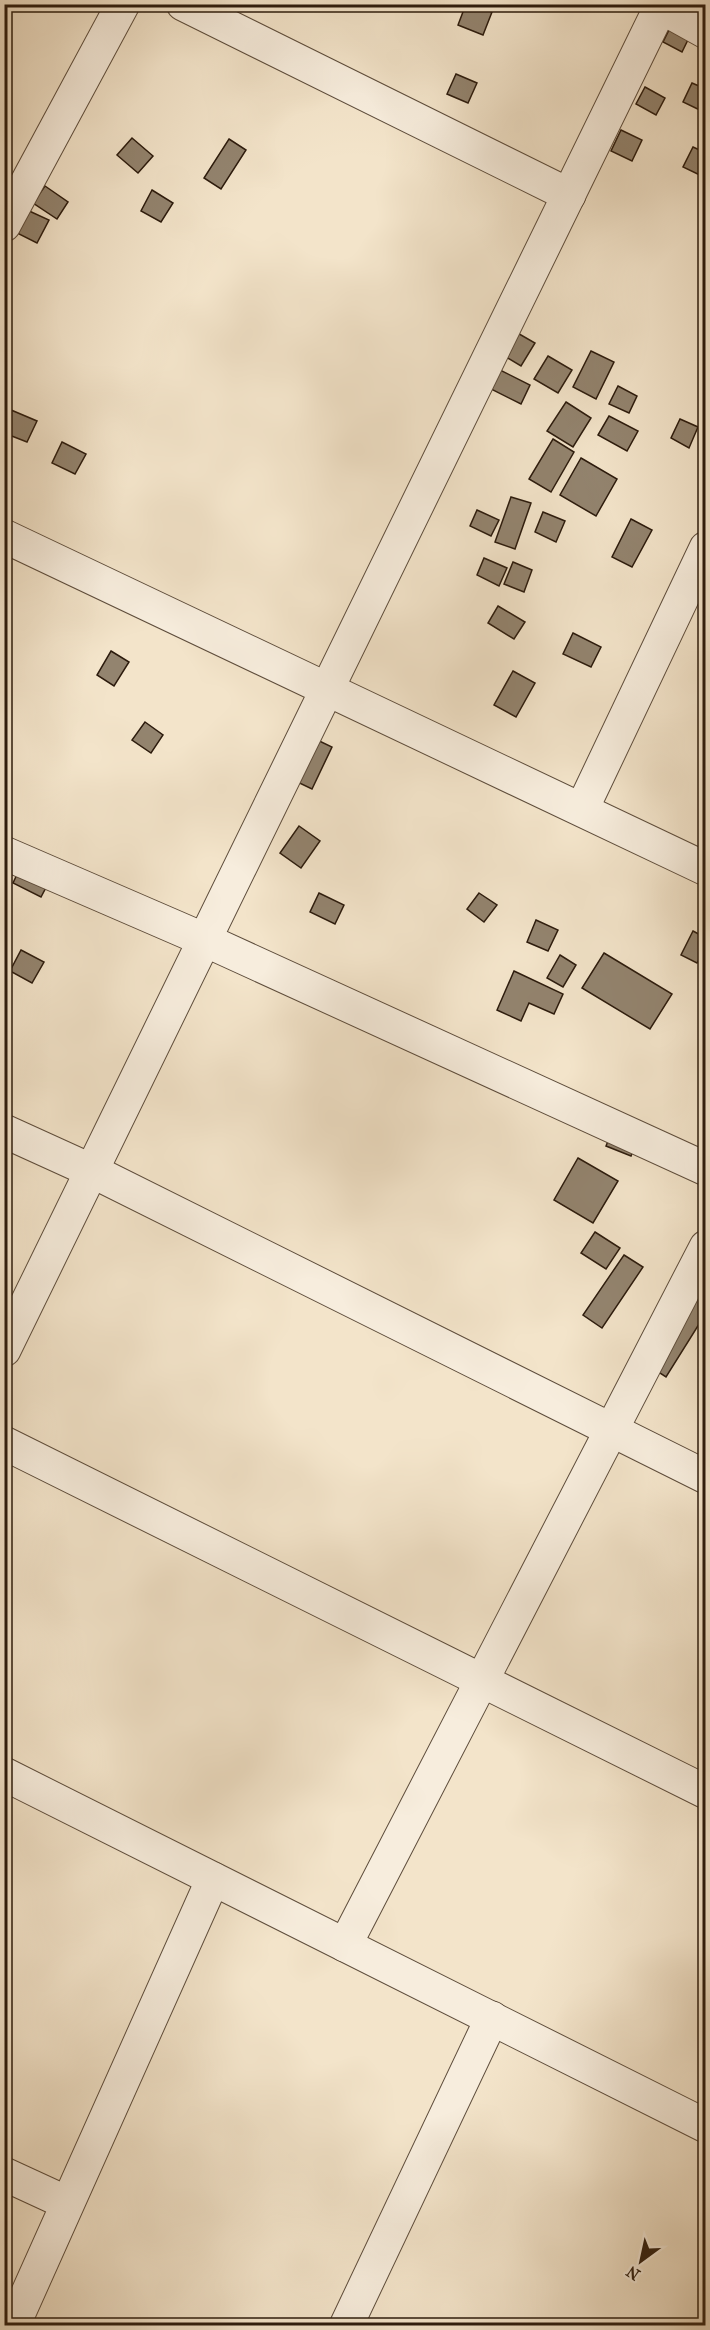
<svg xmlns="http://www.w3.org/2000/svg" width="710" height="2330" viewBox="0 0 710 2330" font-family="'IM FELL French Canon',serif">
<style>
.building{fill:#93846f;stroke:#2c1b0d;stroke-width:1.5}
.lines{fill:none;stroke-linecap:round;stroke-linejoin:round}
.street-casing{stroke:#5e4d3c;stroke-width:35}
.street{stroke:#f7eddd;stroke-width:33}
</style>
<rect width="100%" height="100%" fill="#f3e4ca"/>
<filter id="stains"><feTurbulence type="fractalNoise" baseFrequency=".00333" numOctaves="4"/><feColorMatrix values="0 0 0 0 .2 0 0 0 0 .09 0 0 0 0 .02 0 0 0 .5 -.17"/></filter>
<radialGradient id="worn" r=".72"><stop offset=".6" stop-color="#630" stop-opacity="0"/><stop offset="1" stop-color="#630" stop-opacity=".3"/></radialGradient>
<g class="building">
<polygon points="466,4 492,12 483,35 458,25"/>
<polygon points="682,4 701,13 682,52 663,42"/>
<polygon points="456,74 477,83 468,103 447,94"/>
<polygon points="692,83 706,89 704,112 683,102"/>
<polygon points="645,87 665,98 656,115 636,104"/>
<polygon points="621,130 642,140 632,161 611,151"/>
<polygon points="132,138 153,156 138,173 117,155"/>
<polygon points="229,139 246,150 221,189 204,178"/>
<polygon points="693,147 706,153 706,178 683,167"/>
<polygon points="45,186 68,202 57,219 33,203"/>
<polygon points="152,190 173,203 161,222 141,211"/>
<polygon points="27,210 49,220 37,243 17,233"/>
<polygon points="514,331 535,343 521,366 501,354"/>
<polygon points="591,351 614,362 596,399 573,387"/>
<polygon points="548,356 572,370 558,393 534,379"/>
<polygon points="494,367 530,385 521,404 485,386"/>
<polygon points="618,386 637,396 629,413 609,404"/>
<polygon points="566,402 591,418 573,447 547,431"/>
<polygon points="4,407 37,421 27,442 4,433"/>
<polygon points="609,416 638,431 627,451 598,435"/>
<polygon points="680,419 698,427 689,448 671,438"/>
<polygon points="553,439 574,452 551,492 529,479"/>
<polygon points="62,442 86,454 75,474 52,463"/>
<polygon points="581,458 617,479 596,516 560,495"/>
<polygon points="511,497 531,503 515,549 495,542"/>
<polygon points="477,510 499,520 491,536 470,526"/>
<polygon points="543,512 565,521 556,542 535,532"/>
<polygon points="631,519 652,530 632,567 612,557"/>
<polygon points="484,558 507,568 499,586 477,575"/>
<polygon points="513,562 532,570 524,592 504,584"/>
<polygon points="498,606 525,622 514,639 488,623"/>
<polygon points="573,633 601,647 591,667 563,654"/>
<polygon points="111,651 129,662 114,686 97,675"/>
<polygon points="513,671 535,683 516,717 494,705"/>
<polygon points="145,722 163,735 151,753 132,740"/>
<polygon points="311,737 332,747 312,789 291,779"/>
<polygon points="299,826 320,841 301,868 280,853"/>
<polygon points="22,864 51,878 41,897 13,883"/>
<polygon points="319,893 344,905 335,924 310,912"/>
<polygon points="479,893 497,905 484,922 467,909"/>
<polygon points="536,920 558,930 548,951 527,942"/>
<polygon points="693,931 706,938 706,947 697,963 681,955"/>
<polygon points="21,950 44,962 32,983 10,971"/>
<polygon points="604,953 672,994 650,1029 582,988"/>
<polygon points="560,955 576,965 563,987 547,978"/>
<polygon points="514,971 563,994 554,1014 529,1003 521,1021 497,1010"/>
<polygon points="614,1126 639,1135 631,1156 606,1146"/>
<polygon points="578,1158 618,1181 593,1223 554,1200"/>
<polygon points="595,1232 620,1248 606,1269 581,1253"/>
<polygon points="624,1255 643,1267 602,1328 583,1315"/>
<polygon points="689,1282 706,1292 706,1313 666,1377 640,1360"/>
</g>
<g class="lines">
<g class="street-casing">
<g id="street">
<polyline points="183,4 569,195"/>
<polyline points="661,7 706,32"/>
<polyline points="4,225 123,4"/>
<polyline points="4,536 706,869"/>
<polyline points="582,809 706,548"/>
<polyline points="4,853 205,940 706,1169"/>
<polyline points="4,1131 92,1171 706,1477"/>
<polyline points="4,1350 662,4"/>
<polyline points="4,1443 706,1792"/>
<polyline points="4,1774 706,2126"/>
<polyline points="345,1945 706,1247"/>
<polyline points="4,2174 67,2203"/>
<polyline points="13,2326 213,1879"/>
<polyline points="346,2326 492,2018"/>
</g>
</g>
<use href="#street" class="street"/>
</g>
<rect width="710" height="2330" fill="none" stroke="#f3e4ca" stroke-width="24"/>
<rect x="6" y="6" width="698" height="2318" fill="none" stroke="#2c1b0d" stroke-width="3"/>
<rect x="12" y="12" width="686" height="2306" fill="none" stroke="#2c1b0d" stroke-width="1.5"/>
<g transform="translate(641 2261) rotate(213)" stroke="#f7eddd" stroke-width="4.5" paint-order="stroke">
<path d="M0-4.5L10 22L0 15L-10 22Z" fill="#2c1b0d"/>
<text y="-9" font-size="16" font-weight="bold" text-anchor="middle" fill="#2c1b0d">N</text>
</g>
<rect width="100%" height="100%" filter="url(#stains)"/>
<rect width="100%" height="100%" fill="url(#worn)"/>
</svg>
